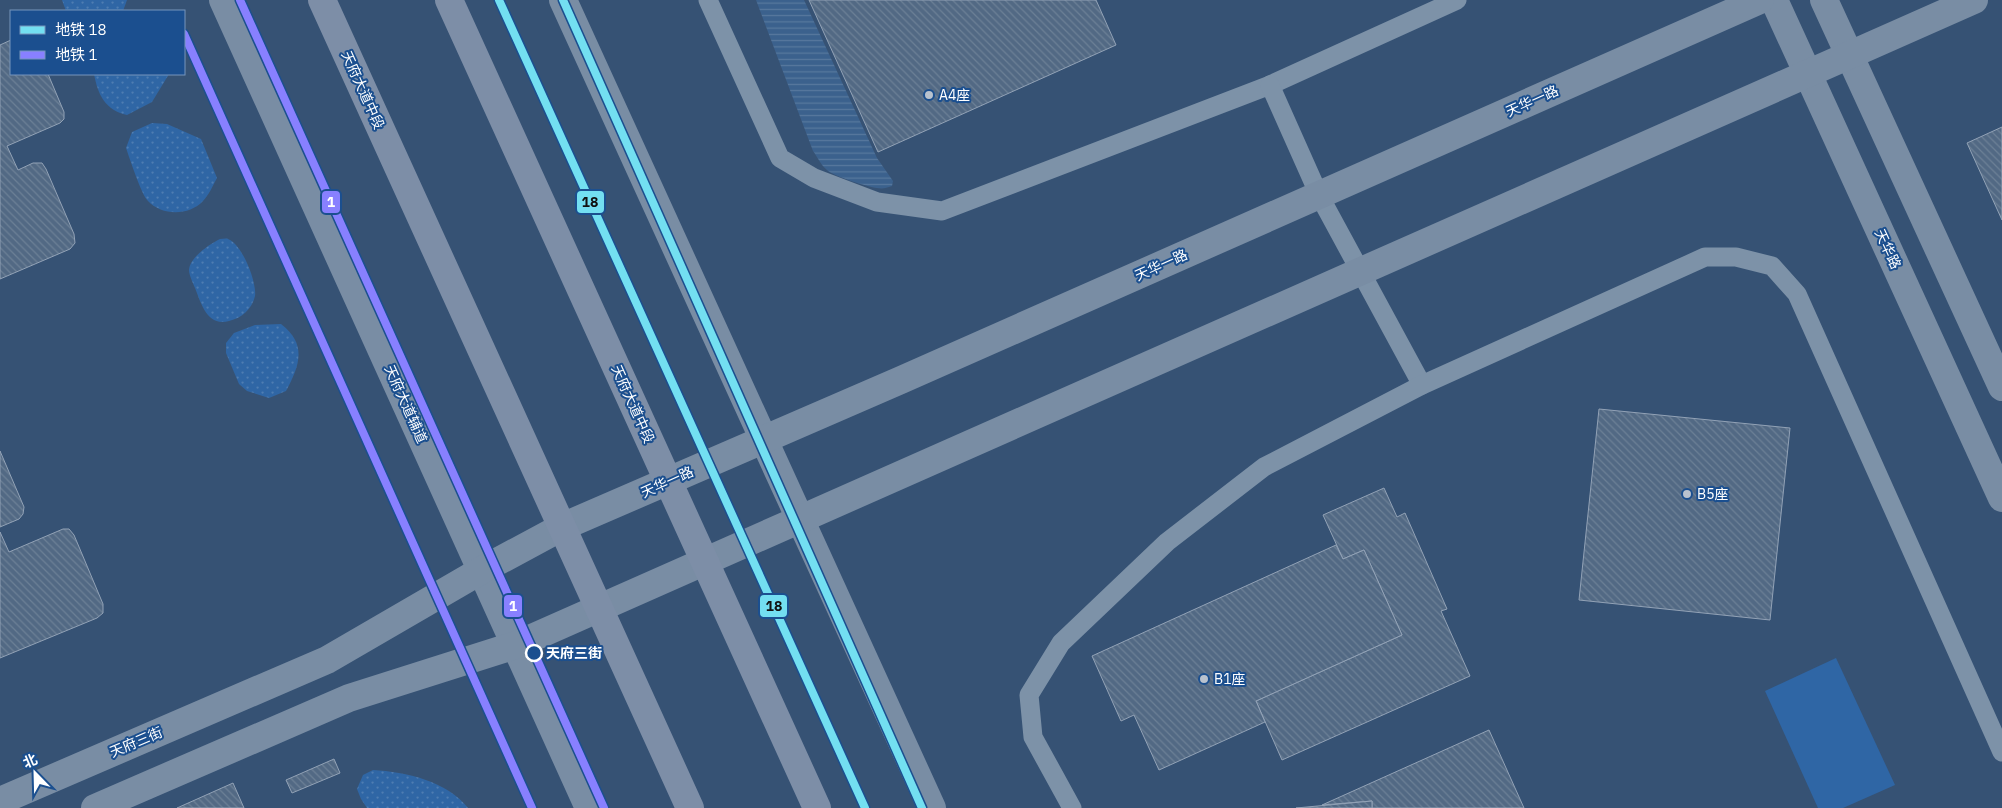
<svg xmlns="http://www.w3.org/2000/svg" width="2002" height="808" viewBox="0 0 2002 808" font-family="'IBM Plex Sans','Noto Sans SC',sans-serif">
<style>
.grass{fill:#2f66a5}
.garden{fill:url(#garden-dots)}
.water{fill:url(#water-rules)}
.building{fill:url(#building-back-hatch);stroke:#92a2b6}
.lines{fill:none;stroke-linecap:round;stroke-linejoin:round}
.lane{stroke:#7d92a8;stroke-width:19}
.secondary{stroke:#798da4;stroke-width:28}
.primary{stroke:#7d8ea7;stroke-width:28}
.metro-1-casing{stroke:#1b4f8f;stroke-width:11}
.metro-2-casing{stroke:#1b4f8f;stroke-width:11}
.metro-1{stroke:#73dff1;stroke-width:8}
.metro-2{stroke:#8880ff;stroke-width:8}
.poi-dot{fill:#b9c2ce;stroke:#1b4f8f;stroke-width:2}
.stop-dot{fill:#1b4f8f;stroke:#fff;stroke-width:2.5}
.labels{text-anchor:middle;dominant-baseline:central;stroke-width:4;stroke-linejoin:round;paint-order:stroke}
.street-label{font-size:14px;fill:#fff;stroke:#1b4f8f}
.poi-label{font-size:14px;fill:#fff;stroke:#1b4f8f;text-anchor:start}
.stop-label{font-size:14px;font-weight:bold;fill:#fff;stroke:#1b4f8f;text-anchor:start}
.line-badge{stroke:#1b4f8f;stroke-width:2}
.badge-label{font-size:14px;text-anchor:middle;font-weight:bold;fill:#fff}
.pale-badge-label{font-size:14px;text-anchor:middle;font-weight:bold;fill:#111}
</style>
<defs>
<pattern id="garden-dots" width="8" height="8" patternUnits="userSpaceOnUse" patternTransform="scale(1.25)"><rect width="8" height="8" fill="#2f66a5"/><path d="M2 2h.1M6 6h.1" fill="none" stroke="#4e7db2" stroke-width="1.8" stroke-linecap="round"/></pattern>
<pattern id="water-rules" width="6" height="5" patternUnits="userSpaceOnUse" patternTransform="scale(1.25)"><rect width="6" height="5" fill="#3b618d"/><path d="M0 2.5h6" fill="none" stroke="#58799e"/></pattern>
<pattern id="building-back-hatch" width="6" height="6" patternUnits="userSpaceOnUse" patternTransform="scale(1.25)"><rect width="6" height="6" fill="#526984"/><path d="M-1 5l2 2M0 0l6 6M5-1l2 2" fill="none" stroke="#6c8096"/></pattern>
</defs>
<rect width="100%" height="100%" fill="#365274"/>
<polygon class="grass" points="1836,658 1895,785 1843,808 1818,808 1765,691"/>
<g class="garden">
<polygon points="62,0 127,0 123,11 66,11"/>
<path d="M94,74h75l-17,28 -25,13c-22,-5 -29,-20 -33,-41z"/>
<path d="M152,123l15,1 34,15 16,39c-4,7 -8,17 -14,23 -14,15 -41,15 -55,0 -7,-7 -18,-42 -22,-53l6,-16z"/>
<path d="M220,239c3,0 6,-1 8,0 14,5 29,43 27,57 -3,13 -13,22 -26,25 -22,6 -28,-18 -34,-33 -2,-5 -6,-13 -6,-18 1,-13 21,-26 31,-31z"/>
<path d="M281,324c27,21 18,42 5,67l-17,7 -22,-7 -8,-7 -13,-31v-10l8,-10 21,-8z"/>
<path d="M373,770c33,2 74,11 95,38h-101l-6,-9 -4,-10 6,-14z"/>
</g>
<path class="water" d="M756,0h48l73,158 16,23 -1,5c-6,2 -9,3 -15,2 -9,-1 -44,-12 -50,-18 -6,-5 -9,-12 -14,-19z"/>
<g class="building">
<polygon points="809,0 1096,0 1116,45 878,152"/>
<polygon points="11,40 11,74 48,74 64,112 64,119 60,123 7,146 18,170 33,163 42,163 46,169 74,234 75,243 70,249 0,279 0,45"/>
<polygon points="2002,127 2002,220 1967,143"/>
<polygon points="1599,409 1790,428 1770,620 1579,600"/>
<polygon points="0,451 24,507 23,514 19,519 0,527"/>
<polygon points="1384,488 1397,517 1405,513 1447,609 1441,611 1470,676 1282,760 1256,701 1402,635 1364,550 1343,559 1323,515"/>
<polygon points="63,529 69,529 74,535 103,604 103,613 97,618 0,658 0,532 9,552"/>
<polygon points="1336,545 1343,559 1364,550 1402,635 1256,701 1265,722 1159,770 1134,715 1121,721 1092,656"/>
<polygon points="1489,730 1524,808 1372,808 1372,801 1322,805"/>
<polygon points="334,759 340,773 292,793 286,780"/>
<polygon points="233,783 244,808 177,808"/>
<polygon points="1372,801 1372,808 1296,808"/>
</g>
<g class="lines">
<g class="lane">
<polyline points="708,0 780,158 814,178 877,202 942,211 1270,85 1457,0"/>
<polyline points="1270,85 1319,195 1422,385"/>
<polyline points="1072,808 1033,737 1029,695 1061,643 1167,542 1264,467 1422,385 1705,257 1736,257 1772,266 1797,294 2002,752"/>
</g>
<g class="secondary">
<polyline points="223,0 589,808"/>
<polyline points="563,0 932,808"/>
<polyline points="1774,0 2002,498"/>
<polyline points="1824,0 2002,387"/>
<polyline points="0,801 327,660 482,570 562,527 901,380 1760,0"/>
<polyline points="95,808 349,698 516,645 1974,0"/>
</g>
<g class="primary">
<polyline points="322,0 690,808"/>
<polyline points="449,0 817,808"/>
</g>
<g class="metro-1-casing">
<g id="metro-1">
<polyline points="499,0 865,808"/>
<polyline points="563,0 922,808"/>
</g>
</g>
<g class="metro-2-casing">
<g id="metro-2">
<polyline points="240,0 604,808"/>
<polyline points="184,34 532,808"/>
</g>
</g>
<use href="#metro-1" class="metro-1"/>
<use href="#metro-2" class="metro-2"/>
</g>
<g class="poi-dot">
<circle cx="929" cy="95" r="5"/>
<circle cx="1687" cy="494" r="5"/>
<circle cx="1204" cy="679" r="5"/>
</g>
<circle class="stop-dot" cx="534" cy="653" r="8"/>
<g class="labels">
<g class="street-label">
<text transform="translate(363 90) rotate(66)">天府大道中段</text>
<text transform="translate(1532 101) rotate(-24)">天华一路</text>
<text transform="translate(1888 249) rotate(65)">天华路</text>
<text transform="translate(1161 265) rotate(-24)">天华一路</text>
<text transform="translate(406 404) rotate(66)">天府大道辅道</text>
<text transform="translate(633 404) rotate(66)">天府大道中段</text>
<text transform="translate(667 482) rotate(-24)">天华一路</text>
<text transform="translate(136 742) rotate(-23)">天府三街</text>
</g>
<g class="poi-label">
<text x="939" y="95">A4座</text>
<text x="1697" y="494">B5座</text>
<text x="1214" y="679">B1座</text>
</g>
<g class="stop-label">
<text x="546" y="653">天府三街</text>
</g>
</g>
<g class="line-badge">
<rect x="321" y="190" width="20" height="24" rx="5" fill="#8880ff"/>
<rect x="576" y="190" width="29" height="24" rx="5" fill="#73dff1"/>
<rect x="503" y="594" width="20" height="24" rx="5" fill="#8880ff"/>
<rect x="759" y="594" width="29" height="24" rx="5" fill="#73dff1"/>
</g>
<g class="badge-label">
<text x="331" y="207">1</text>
<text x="513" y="611">1</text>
</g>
<g class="pale-badge-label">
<text x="590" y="207">18</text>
<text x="774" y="611">18</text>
</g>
<rect x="10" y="10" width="175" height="65" fill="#1b4f8f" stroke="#7695bc"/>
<rect x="20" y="26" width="25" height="8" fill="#73dff1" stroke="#7695bc"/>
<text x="55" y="35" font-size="15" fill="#ffffff">地铁 18</text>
<rect x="20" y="51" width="25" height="8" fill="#8880ff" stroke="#7695bc"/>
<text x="55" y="60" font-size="15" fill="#ffffff">地铁 1</text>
<g transform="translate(35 773) rotate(337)" stroke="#1b4f8f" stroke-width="4" paint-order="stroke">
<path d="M0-4L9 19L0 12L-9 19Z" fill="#ffffff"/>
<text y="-8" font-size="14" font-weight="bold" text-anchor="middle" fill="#ffffff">北</text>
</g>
</svg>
